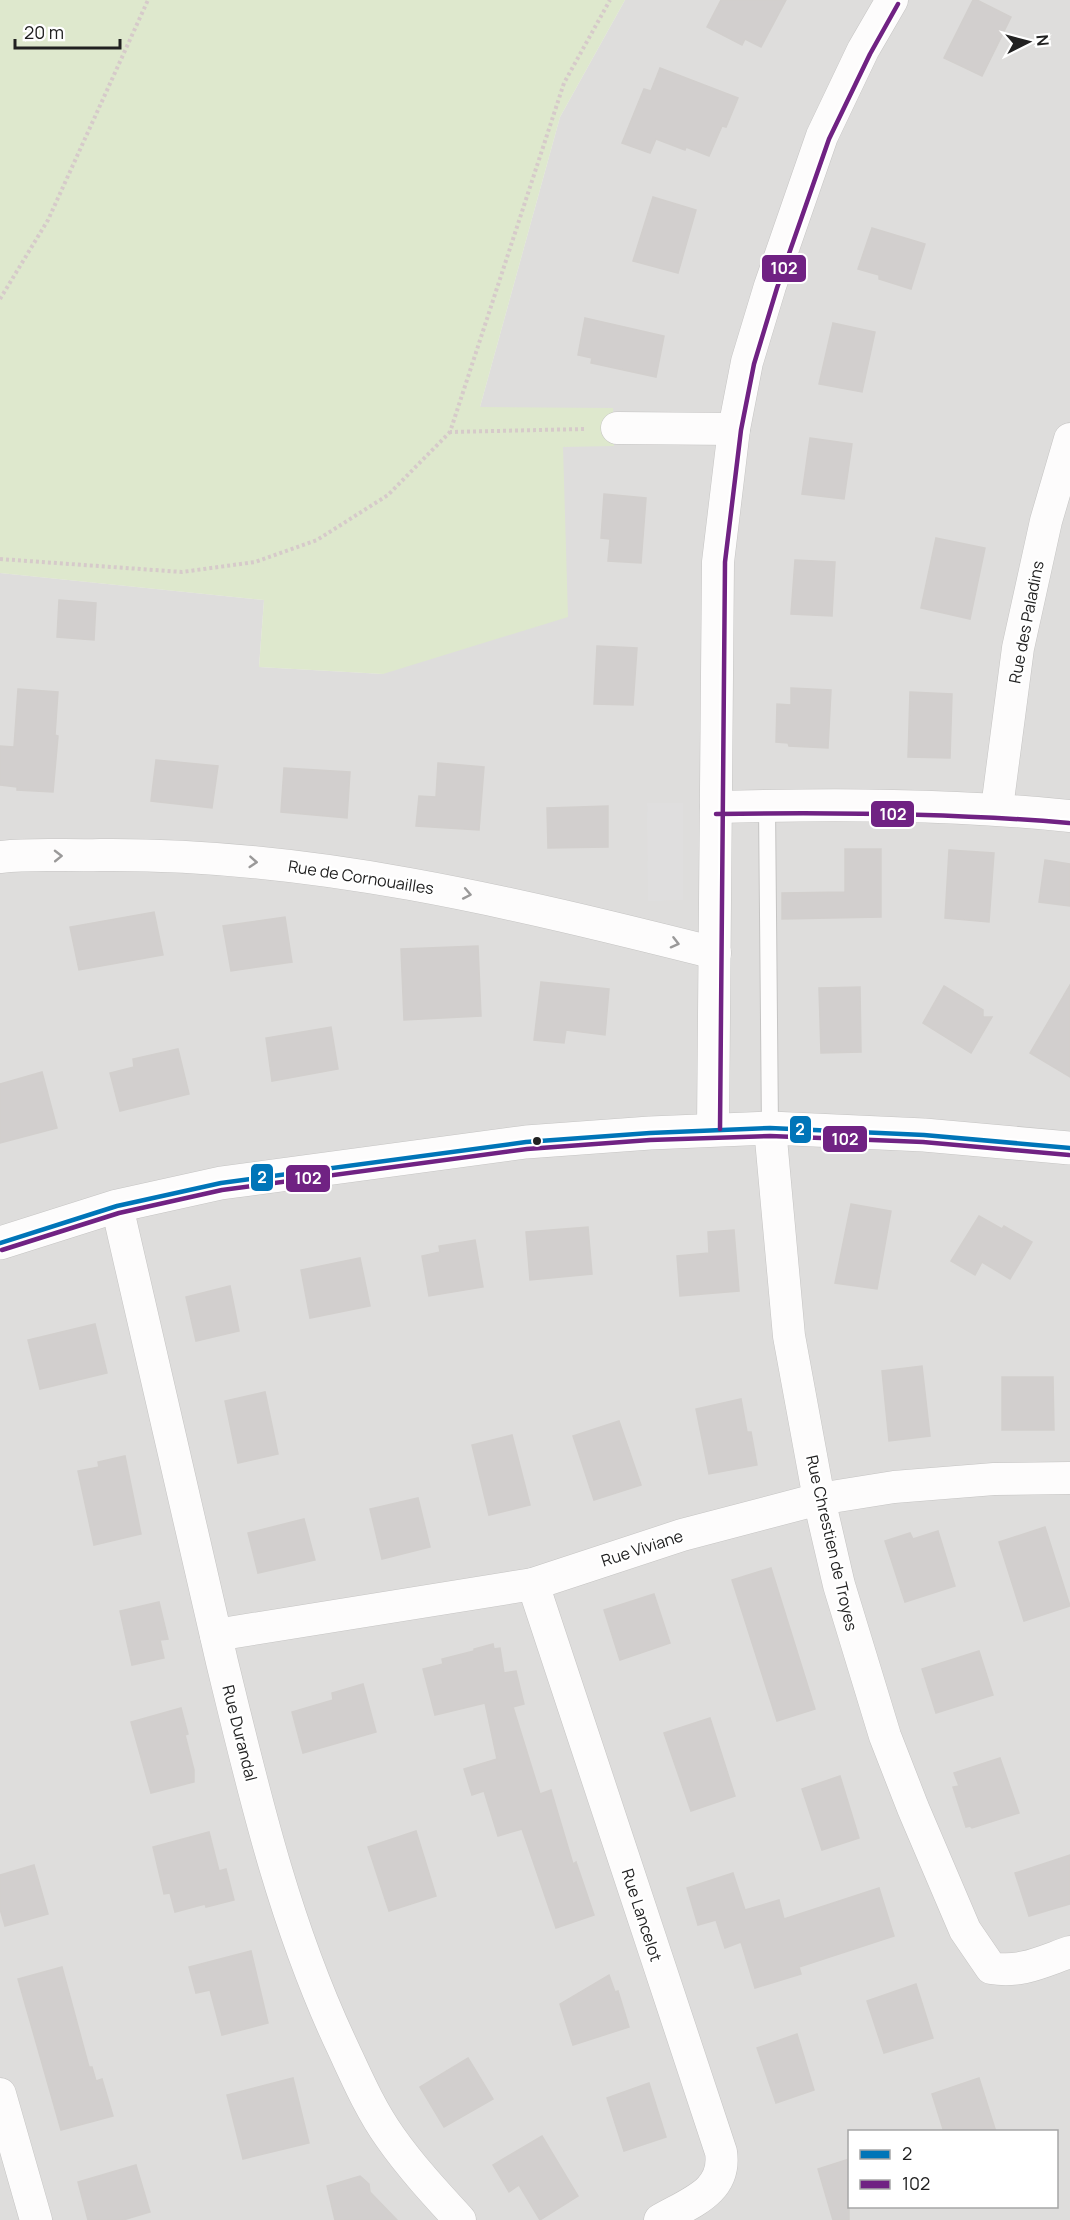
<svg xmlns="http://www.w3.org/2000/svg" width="1070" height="2220" viewBox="0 0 1070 2220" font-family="Manrope,sans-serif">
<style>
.residential{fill:#dedddc;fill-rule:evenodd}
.grass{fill:#dee8cd}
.parking{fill:#dfdede}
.building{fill:#d2cfce;stroke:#d2cfcd;stroke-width:1.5}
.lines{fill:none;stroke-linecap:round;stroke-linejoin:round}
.service-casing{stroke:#c5c4c3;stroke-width:18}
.minor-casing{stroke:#c5c4c3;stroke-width:33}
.tertiary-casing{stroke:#c5c4c3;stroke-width:34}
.path{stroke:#d6caca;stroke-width:4;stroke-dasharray:3 3;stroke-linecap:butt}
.service{stroke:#fdfcfc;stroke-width:16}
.minor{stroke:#fdfcfc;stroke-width:32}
.tertiary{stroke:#fdfcfc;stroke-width:33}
.bus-1-casing{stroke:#fff;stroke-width:9}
.bus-2-casing{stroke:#fff;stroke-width:9}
.bus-1{stroke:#0075b8;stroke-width:4.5}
.bus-2{stroke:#702283;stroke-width:4.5}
.oneway{stroke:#9a9999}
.bus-dot{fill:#212121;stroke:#fff;stroke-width:2}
.labels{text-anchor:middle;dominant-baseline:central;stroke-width:4.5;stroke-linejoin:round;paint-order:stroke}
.street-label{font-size:16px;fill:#212121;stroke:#fff}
.line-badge{stroke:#fff;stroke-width:2}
.badge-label{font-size:16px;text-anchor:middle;font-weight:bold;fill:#fff}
</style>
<rect width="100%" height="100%" fill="#efedeb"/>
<path class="residential" d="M625,0h445v2220h-1070v-1647l264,27 -5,67 124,7 97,-267 80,-290zM850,2132h206v74h-206z"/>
<polygon class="grass" points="0,0 625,0 560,117 480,407 613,408 614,446 563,447 568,617 383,674 259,667 264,600 0,573"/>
<polygon class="parking" points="647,803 683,803 683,900 648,901"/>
<g class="building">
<polygon points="721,0 786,0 761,47 745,39 742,45 707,27"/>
<polygon points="973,0 977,0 1011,17 982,76 944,58"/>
<polygon points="660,68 738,98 726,127 722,126 709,156 686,147 685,150 656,139 650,153 622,143 644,89 651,91"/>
<polygon points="653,197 696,210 678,273 633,261"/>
<polygon points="872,228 925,244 911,289 879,279 879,275 858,269"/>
<polygon points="585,318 664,336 656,377 591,363 592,358 578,355"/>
<polygon points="833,323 875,332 862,392 819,384"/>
<polygon points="810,438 852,444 844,499 802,494"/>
<polygon points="604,494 646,498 641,563 608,561 610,539 601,538"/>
<polygon points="936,538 985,548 970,619 921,608"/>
<polygon points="795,560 835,562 832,616 791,614"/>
<polygon points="59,600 96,603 94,640 57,637"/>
<polygon points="597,646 637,648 633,705 594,704"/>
<polygon points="791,688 831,690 828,748 789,746 788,743 776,742 777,704 791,705"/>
<polygon points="18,689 58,692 55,735 58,736 53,792 17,790 17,787 0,785 0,746 14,747"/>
<polygon points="910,692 952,694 950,758 908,757"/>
<polygon points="156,760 218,766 212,808 151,801"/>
<polygon points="438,763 484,767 479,830 416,826 419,796 436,797"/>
<polygon points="284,768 350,772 347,818 281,812"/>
<polygon points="608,806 608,847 548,848 547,808"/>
<polygon points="845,849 881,849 881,917 782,919 782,893 845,892"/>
<polygon points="949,850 994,853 989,922 945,918"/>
<polygon points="1045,860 1070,864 1070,906 1039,902"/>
<polygon points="154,912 163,955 79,970 70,927"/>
<polygon points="285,917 292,962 231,971 223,926"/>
<polygon points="478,946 481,1016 404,1020 401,949"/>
<polygon points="541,982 609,989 605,1035 566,1030 564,1043 534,1040"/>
<polygon points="1070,985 1070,1077 1030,1053"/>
<polygon points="944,986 983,1010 983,1017 992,1017 971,1053 923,1023"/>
<polygon points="860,987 861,1052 821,1053 819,988"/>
<polygon points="331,1027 338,1069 272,1081 266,1038"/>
<polygon points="178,1049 189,1094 120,1111 110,1073 134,1067 133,1059"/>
<polygon points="42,1072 57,1128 0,1143 0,1084"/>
<polygon points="851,1204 891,1211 877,1289 835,1283"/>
<polygon points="979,1216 1002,1229 1004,1226 1032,1242 1010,1279 982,1262 975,1275 951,1261"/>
<polygon points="588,1227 592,1274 530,1280 526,1232"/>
<polygon points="734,1230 739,1291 680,1296 677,1256 709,1253 708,1232"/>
<polygon points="475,1240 483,1287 429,1296 422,1256 440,1252 439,1246"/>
<polygon points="360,1258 370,1306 310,1318 301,1270"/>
<polygon points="230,1286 239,1331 196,1341 186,1297"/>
<polygon points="95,1324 107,1373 40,1389 28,1340"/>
<polygon points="922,1366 930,1436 889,1441 882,1371"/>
<polygon points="1002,1377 1053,1377 1054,1430 1002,1430"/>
<polygon points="265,1392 278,1454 238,1463 225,1401"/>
<polygon points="741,1399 747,1432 751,1432 757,1465 709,1474 696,1409"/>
<polygon points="619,1421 641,1485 594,1500 573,1436"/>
<polygon points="512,1435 530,1505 489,1515 472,1445"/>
<polygon points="125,1456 141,1534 94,1545 78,1471 99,1467 98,1462"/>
<polygon points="418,1498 430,1547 382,1559 370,1509"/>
<polygon points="304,1519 315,1560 258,1573 248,1533"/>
<polygon points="1045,1527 1070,1606 1024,1621 999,1542"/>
<polygon points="938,1531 955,1586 905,1602 885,1541 910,1533 913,1539"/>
<polygon points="771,1568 815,1709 777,1721 732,1580"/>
<polygon points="654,1594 670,1643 620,1660 604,1610"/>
<polygon points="159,1602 168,1639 160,1640 164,1658 132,1665 120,1611"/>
<polygon points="493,1644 494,1649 500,1648 504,1673 516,1671 524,1704 513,1707 540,1794 551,1790 573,1864 576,1862 594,1915 556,1928 522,1829 498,1836 484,1791 472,1795 464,1769 497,1759 485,1703 435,1715 423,1669 443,1664 442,1659 474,1651 474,1649"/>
<polygon points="979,1651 993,1695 936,1713 922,1669"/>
<polygon points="363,1684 376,1732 303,1753 292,1712 333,1700 332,1693"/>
<polygon points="181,1708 188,1734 185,1735 194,1770 194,1782 151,1793 131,1722"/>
<polygon points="710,1718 735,1796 691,1811 664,1733"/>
<polygon points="1000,1758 1019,1813 972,1828 970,1826 966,1827 953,1787 959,1786 954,1773"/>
<polygon points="840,1776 859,1838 822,1850 802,1789"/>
<polygon points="416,1831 436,1896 389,1911 368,1847"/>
<polygon points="209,1832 219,1871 226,1869 234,1900 206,1907 205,1904 175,1912 170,1893 164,1894 153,1847"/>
<polygon points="1070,1855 1070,1904 1029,1916 1015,1873"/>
<polygon points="34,1865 48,1914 5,1926 0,1909 0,1875"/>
<polygon points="733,1873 745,1910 779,1900 784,1919 879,1888 894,1936 799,1967 801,1974 755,1988 741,1942 725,1948 716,1920 698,1925 687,1888"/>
<polygon points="251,1951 268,2023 222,2035 210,1990 196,1993 189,1967"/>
<polygon points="62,1967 89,2067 92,2067 96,2081 102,2079 113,2116 61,2130 18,1979"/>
<polygon points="609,1975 615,1992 618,1991 629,2027 573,2045 560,2004"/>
<polygon points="916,1984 933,2038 884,2053 867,2001"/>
<polygon points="797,2034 814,2090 776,2103 757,2048"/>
<polygon points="468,2058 493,2099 444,2127 420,2087"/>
<polygon points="293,2078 309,2143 243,2159 227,2095"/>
<polygon points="979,2078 996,2132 944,2132 932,2094"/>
<polygon points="649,2083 666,2137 624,2151 607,2098"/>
<polygon points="542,2136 578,2196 540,2220 519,2185 509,2192 493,2165"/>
<polygon points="849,2159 849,2220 833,2220 818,2169"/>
<polygon points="136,2165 150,2212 123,2220 88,2220 78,2182"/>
<polygon points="360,2176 369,2184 370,2192 397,2220 335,2220 327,2186"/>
</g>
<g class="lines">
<g class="service-casing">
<polyline id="service" points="767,807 770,1128"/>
</g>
<g class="minor-casing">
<g id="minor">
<polyline points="617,428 734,429"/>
<path d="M716,807c118,-3 236,-3 354,9"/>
<polyline points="997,808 1018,648 1046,521 1070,439"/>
<path d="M0,857c33,-4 67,-1 100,-2 212,-2 411,47 615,98"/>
<path d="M770,1128l19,208 30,163 20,86 46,151 28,72 52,122 26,38c30,5 50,-6 79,-16"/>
<polyline points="713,1129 718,562 734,429 747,362 770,286 822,136 863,50 892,0"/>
<path d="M117,1206c36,152 69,304 105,456 32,131 62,261 120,384 14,30 28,63 48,91 21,30 46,57 70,83"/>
<path d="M533,1584l188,568c6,40 -32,51 -61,68"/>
<polyline points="216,1635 533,1584 682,1535 819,1499 894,1487 994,1479 1070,1478"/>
<polyline points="0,2094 36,2220"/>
</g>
</g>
<g class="tertiary-casing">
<polyline id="tertiary" points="0,1243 117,1206 221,1183 526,1142 650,1133 770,1128 924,1135 1070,1148"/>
</g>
<g class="path">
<polyline points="0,299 48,220 148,0"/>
<polyline points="584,429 450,432 564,83 610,0"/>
<polyline points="0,559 182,572 255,562 317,540 388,495 450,432"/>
</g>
<use href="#service" class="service"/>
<use href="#minor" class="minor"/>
<use href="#tertiary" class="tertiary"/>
<g class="bus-1-casing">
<polyline id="bus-1" points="0,1243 117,1206 221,1183 526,1142 650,1133 770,1128 924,1135 1070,1148"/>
</g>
<g class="bus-2-casing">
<g id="bus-2">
<path d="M716,814c118,-2 236,-1 353,9"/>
<polyline points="720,1129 725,562 741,430 754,364 777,288 829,139 870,54 898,4"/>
<polyline points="2,1250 119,1213 222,1190 527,1149 650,1140 770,1136 923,1142 1069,1155"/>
</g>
</g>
<use href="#bus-1" class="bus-1"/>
<use href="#bus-2" class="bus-2"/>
</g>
<defs><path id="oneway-chevron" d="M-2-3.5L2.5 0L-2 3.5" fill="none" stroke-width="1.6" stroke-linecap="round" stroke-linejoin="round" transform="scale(1.5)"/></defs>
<g class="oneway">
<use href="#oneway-chevron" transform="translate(58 856) rotate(-1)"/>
<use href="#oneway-chevron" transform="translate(253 862) rotate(4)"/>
<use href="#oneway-chevron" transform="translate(467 894) rotate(11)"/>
<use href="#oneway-chevron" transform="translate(675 943) rotate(14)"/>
</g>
<circle class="bus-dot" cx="537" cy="1141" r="5"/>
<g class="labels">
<g class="street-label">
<text transform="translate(1026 622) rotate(-79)">Rue des Paladins</text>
<text transform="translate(361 877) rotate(9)">Rue de Cornouailles</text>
<text transform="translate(832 1543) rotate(77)">Rue Chrestien de Troyes</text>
<text transform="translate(642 1548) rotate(-18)">Rue Viviane</text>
<text transform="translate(240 1733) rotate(76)">Rue Durandal</text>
<text transform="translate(642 1915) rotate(72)">Rue Lancelot</text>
</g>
</g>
<g class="line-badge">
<rect x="761" y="254" width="46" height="29" rx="6" fill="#702283"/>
<rect x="870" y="800" width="45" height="28" rx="6" fill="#702283"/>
<rect x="789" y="1115" width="23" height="29" rx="6" fill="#0075b8"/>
<rect x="822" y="1125" width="46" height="28" rx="6" fill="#702283"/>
<rect x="250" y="1163" width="24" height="29" rx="6" fill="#0075b8"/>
<rect x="285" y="1164" width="46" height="29" rx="6" fill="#702283"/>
</g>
<g class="badge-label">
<text x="784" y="274">102</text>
<text x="893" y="820">102</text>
<text x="800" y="1135">2</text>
<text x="845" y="1145">102</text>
<text x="262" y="1183">2</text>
<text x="308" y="1184">102</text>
</g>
<rect x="848" y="2130" width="210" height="78" fill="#ffffff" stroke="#a6a6a6" stroke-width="1.5"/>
<rect x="860" y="2150" width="30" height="9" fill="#0075b8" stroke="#a6a6a6" stroke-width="1.5"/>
<text x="902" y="2160" font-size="18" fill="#212121">2</text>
<rect x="860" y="2180" width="30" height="9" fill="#702283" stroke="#a6a6a6" stroke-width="1.5"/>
<text x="902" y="2190" font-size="18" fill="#212121">102</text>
<g transform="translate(1028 42) rotate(84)" stroke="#ffffff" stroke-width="4.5" paint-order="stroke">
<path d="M0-4.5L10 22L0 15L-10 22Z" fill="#212121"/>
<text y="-9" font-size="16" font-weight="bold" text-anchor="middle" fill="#212121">N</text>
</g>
<path d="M15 39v9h105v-9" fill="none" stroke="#212121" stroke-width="3"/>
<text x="24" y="39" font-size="18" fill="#212121" stroke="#ffffff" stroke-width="4.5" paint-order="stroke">20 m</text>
</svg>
